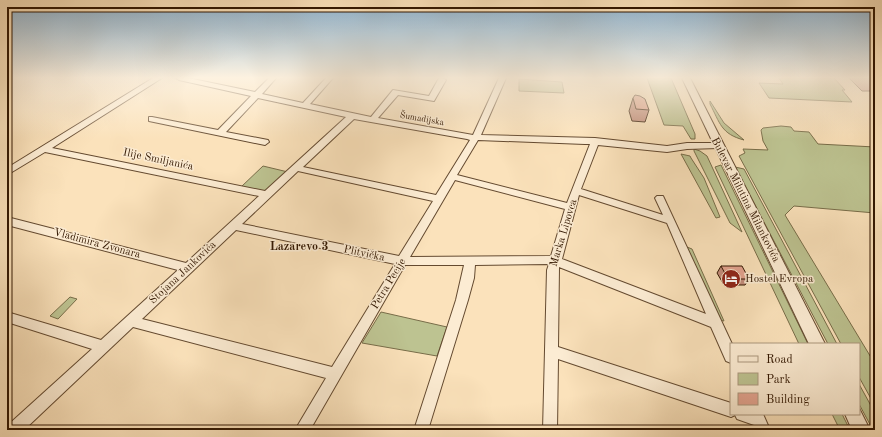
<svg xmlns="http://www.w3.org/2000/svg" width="882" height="437" viewBox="0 0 882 437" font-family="'Old Standard TT',serif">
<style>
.green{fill:#bdc391;stroke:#786d49}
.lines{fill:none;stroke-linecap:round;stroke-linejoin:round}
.minor-casing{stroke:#644a30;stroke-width:2}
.tertiary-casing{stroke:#644a30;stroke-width:2}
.minor{fill:#fcecd3;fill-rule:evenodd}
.tertiary{fill:#fcecd3;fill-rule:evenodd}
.wall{fill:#c38c7b;stroke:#321701}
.building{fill:#e3a38f;stroke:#321701}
.labels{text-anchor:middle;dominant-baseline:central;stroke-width:3;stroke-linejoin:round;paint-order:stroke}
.far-street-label{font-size:9px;fill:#321701;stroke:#fcecd3}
.street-label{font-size:11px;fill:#321701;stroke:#fcecd3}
.poi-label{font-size:11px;fill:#321701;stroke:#fcecd3;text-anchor:start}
.neighbourhood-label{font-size:12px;font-weight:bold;fill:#321701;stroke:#fcecd3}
</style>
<rect width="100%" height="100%" fill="#fbe2bb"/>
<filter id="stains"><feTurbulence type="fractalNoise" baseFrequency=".005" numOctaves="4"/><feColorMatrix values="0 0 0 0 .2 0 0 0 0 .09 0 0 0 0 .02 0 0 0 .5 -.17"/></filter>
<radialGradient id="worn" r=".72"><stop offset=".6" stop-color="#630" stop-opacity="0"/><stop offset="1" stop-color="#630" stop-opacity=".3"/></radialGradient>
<g class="green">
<polygon points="647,78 671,78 695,134 695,139 691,139 683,126 664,125"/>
<polygon points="779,78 834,78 845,90 842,90 852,102 769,98 759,83 783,84"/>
<polygon points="519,79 562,82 564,93 519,91"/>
<path d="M710,101l14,22 20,17c-23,-6 -24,-17 -34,-36z"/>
<polygon points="781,126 791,127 794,131 809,132 818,144 875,147 875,213 794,206 785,215 875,364 875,406 859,377 859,344 841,344 739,156 745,153 743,149 768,150 763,141 761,130 763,128"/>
<polygon points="694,149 700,151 707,156 742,232 730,223 694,151"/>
<polygon points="681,154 690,156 691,158 704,178 720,217 716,218"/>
<polygon points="721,165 808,344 799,344 715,167"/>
<polygon points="263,166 288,172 266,192 241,187"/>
<polygon points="735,167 744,169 837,344 828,344"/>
<polygon points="687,247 692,249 724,321 719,320"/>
<polygon points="70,297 77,299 58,319 50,316"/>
<polygon points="381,312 447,327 437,356 362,343"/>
<polygon points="859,384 875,413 875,430 873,430 859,404"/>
<polygon points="832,414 842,414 850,430 840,430"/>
</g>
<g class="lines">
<g class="minor-casing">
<path id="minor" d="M153,78h9l-110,70 213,43 81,-74 -88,-19 -32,34 42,8 1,2 -4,3 -116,-24v-4h3l66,13 33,-34 -72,-16 -3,-2h12l67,14 14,-14h7l-14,16 41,9 23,-25h7l-23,26 61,13 22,-27 36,6 10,-18h3l4,2 -12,21 -36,-6 -20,23 95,17 26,-57h7l-25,57 114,3 72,8 20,-3h34l1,2 -4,3 -31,1 -20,3 -69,-7 -17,44 82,26 -8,-17 2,-2h6l69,148 -1,19 -5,-2 -15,-34 -152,-60 -1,80 173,56v11h32l7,16h-14l-2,-5 -17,-6 -2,-4 -4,2 -173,-58 -1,71h-14l4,-160 2,-6 -74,1 -1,13 -6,22 -40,130h-14l42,-130 8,-35h-59l-95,165h-15l31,-52 -193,-51 -109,103h-17l1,-5 84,-76 -85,-27v-10l94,28 77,-70 -171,-45v-8l179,46 73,-67 -214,-44 -38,23v-7zM354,119l113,20 3,1 -34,55 -133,-28zM478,140l107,4h5l-23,59 -110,-28zM298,171l135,30 -34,55 -157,-32zM455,180l110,29 -14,47 -141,1zM579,195l88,28 39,91 -144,-55zM236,230l159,34 -63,103 -190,-48z"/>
</g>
<g class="tertiary-casing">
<g id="tertiary">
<polygon points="682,78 690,78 825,344 809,344"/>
<polygon points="859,408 870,430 852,430 845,414 859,414"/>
</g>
</g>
<use href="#minor" class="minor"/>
<use href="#tertiary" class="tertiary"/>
</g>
<g class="wall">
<polygon points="849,78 875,78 875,91 862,91"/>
<polygon points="633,98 649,110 645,122 632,121 629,111"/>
<polygon points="721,266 749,279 745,285 724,285 717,273"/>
</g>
<g class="building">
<polygon points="635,95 640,96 645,99 649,110 636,109 633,98"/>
<polygon points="721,266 742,266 749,279 728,279"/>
</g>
<linearGradient id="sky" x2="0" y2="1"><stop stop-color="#8db6d6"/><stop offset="0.56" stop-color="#fdf2e0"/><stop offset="1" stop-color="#fdf2e0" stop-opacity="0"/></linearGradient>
<rect width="882" height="139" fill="url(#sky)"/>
<defs>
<g id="hotel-disc" transform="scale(1)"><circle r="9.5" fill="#8f2418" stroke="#fcecd3"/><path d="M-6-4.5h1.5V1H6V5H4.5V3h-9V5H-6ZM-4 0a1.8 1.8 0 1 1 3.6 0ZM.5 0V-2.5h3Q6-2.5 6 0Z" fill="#fff"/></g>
</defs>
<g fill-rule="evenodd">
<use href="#hotel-disc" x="731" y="279"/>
</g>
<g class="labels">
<g class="far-street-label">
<text transform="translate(422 119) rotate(10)">Šumadijska</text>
</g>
<g class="street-label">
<text transform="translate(158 160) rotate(12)">Ilije Smiljanića</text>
<text transform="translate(745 200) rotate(63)">Bulevar Milutina Milankovića</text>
<text transform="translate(564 233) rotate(-73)">Marka Lipovca</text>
<text transform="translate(97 244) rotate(15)">Vladimira Zvonara</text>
<text transform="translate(364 254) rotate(12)">Plitvička</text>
<text transform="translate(183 273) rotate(-43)">Stojana Jankovića</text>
<text transform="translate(389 284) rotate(-59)">Petra Pecije</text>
</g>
<g class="poi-label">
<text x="745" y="279">Hostel Evropa</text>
</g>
<g class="neighbourhood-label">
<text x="299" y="247">Lazarevo 3</text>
</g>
</g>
<rect width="882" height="437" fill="none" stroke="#fbe2bb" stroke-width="24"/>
<rect x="8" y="8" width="866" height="421" fill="none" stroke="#321701" stroke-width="2"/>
<rect x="12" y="12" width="858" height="413" fill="none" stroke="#321701"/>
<rect x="730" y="343" width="130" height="72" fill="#fcecd3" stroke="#ab977f"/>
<rect x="738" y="356" width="20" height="6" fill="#fcecd3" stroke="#ab977f"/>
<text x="766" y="363" font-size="12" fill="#321701">Road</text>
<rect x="738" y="373" width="20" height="12" fill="#bdc391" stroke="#ab977f"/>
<text x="766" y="383" font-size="12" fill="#321701">Park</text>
<rect x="738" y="393" width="20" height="12" fill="#e3a38f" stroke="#ab977f"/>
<text x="766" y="403" font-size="12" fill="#321701">Building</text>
<rect width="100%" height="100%" filter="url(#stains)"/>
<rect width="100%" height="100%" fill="url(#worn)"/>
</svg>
